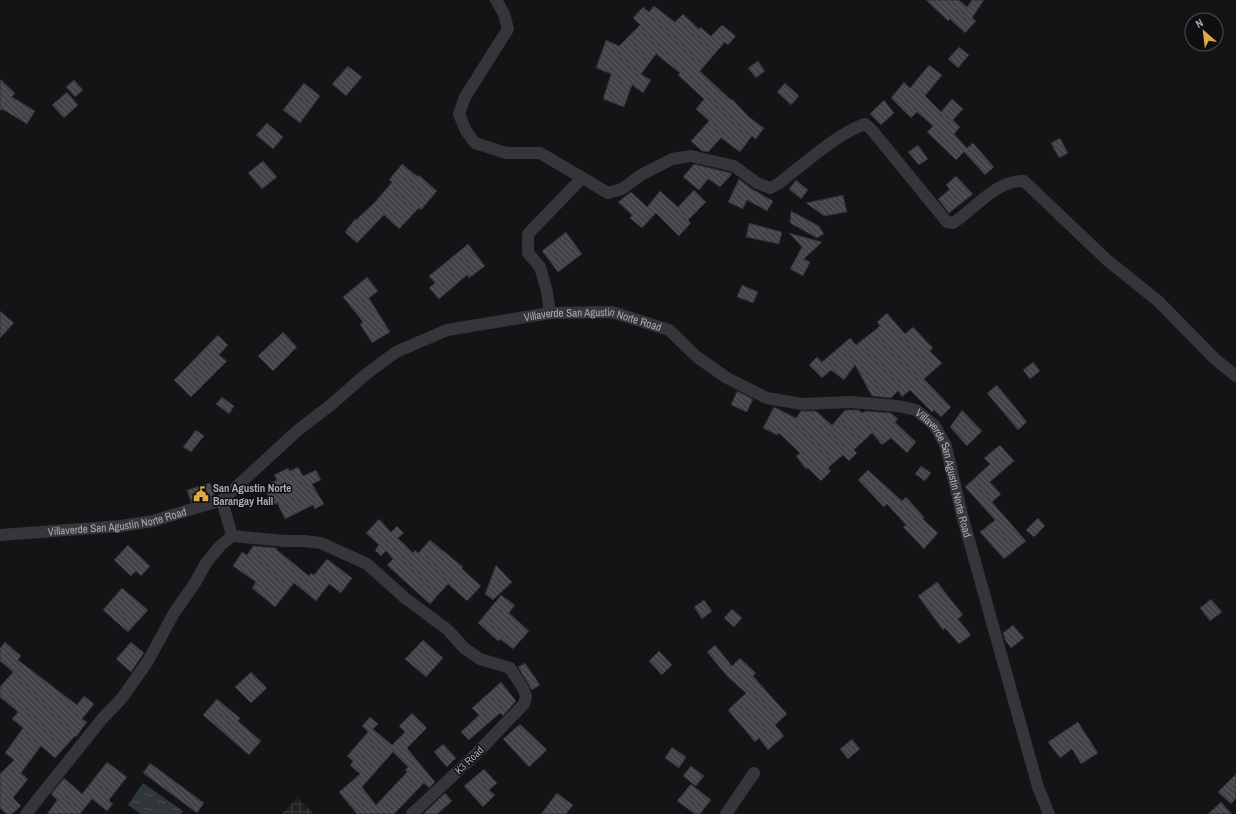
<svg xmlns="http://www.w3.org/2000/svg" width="1236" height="814" viewBox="0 0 1236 814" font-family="'Archivo Narrow',sans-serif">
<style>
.industrial{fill:url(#industrial-grid)}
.water{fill:url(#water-ripples)}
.building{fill:url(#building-back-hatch);stroke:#2e2e32;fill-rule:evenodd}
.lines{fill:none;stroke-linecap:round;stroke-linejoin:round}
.minor{stroke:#36363a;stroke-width:12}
.labels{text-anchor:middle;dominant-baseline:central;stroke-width:3;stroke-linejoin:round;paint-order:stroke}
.street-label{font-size:11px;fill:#a7acb5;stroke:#0f0f11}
.poi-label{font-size:11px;font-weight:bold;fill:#a7acb5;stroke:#0f0f11;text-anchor:start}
</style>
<defs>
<pattern id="industrial-grid" width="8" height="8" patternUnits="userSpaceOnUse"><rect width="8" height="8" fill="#202023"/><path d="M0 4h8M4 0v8" fill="none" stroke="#3e3e41"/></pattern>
<pattern id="water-ripples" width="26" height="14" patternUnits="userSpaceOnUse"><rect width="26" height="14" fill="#2f373d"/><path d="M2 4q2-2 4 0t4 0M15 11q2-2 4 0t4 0" fill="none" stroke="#4a5157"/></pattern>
<pattern id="building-back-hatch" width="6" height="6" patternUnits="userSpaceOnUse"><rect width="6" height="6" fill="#434449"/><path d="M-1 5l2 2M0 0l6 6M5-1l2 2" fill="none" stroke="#5b5c61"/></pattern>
</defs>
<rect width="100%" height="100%" fill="#141416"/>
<polygon class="industrial" points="297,798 314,814 282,814"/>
<polygon class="water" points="143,783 183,811 181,814 141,814 128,805"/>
<g class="building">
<polygon points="926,0 959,0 967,7 972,0 984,0 972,18 976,21 965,33 950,19 948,21"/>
<polygon points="654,6 675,22 683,14 699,29 700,27 711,36 722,25 736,36 728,45 725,42 700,71 731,100 732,99 749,117 764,128 756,139 752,136 740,152 721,138 708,152 702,151 691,141 709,121 696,109 704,99 678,75 680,73 656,54 641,74 651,80 643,93 632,85 624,107 603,99 611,74 596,68 606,40 619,46 640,25 633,18 643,7 649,12"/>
<polygon points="959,47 969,55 958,68 948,59"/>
<polygon points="758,61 765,71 756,78 748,68"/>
<polygon points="929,65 942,75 925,96 941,112 952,99 963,109 953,120 960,127 954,134 967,148 973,143 994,167 985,175 964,152 956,160 927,132 933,126 917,112 911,118 891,98 904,82 910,88"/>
<polygon points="348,66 362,77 346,96 332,84"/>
<polygon points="0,79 15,93 12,97 35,111 27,124 2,109 0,111"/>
<polygon points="74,80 83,90 75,97 66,87"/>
<polygon points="304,83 320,96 300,123 283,110"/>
<polygon points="785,83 799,96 791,105 777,92"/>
<polygon points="67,92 78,105 64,118 52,105"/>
<polygon points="884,100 894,113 881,125 870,114"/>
<polygon points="267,123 283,137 273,149 256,135"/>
<polygon points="1060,138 1068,153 1059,158 1051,143"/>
<polygon points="918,145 928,159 919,165 908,152"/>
<polygon points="263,161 277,177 262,189 248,173"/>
<polygon points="402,164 418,177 419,175 437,191 421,210 419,208 399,229 384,215 357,243 345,232 355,219 356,220 375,202 392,182 389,180"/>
<polygon points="694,164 731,173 732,174 720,187 708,179 699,190 683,177"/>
<polygon points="956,176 973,194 949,213 938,199 950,189 946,185"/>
<polygon points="739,179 752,189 773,201 767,211 747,200 743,209 728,202"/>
<polygon points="796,180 808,190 801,199 789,189"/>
<polygon points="694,190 706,202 688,220 691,223 679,236 656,213 642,228 630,218 632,215 618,202 631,192 647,207 660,191 678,207"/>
<polygon points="843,195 847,212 824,216 806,203"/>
<polygon points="791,211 819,226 824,234 817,238 790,223"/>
<polygon points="749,223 782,232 779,244 746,237"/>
<polygon points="566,232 582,254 558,272 542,251"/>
<polygon points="789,233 822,242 804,259 810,262 803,276 790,269 802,247"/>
<polygon points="468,244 485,266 469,278 467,275 439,299 429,288 435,283 429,276"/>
<polygon points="367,277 378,291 369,298 390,332 372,343 360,324 363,322 343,297"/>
<polygon points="742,285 758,292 753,303 737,297"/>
<polygon points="0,311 14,323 0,338"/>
<polygon points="887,313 905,334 913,327 933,348 930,351 942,363 924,379 951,407 941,417 934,410 932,412 910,390 902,397 898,391 891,398 872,396 855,365 844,380 831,370 822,378 809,365 817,357 822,362 850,338 856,345 880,326 877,322"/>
<polygon points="283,332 297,347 273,371 258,356"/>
<polygon points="218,335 228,345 219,355 227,361 191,397 174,380"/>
<polygon points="1033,362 1040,371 1030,379 1023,370"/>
<polygon points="997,385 1027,422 1018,430 987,393"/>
<polygon points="737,391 753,399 747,412 731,405"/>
<polygon points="222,397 234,406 229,414 216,404"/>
<polygon points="774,407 796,418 801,411 816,411 832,425 845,410 859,410 862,413 865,411 891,413 898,419 895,422 916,442 907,453 891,438 882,445 872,433 854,450 857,453 849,461 843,455 828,468 831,471 821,481 808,468 806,469 796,456 800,453 779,433 777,435 763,428"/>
<polygon points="962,410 982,431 967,446 950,427"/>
<polygon points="196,430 204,436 191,452 183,447"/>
<polygon points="1000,445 1014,461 990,482 1001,494 992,502 1026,541 1004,559 980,532 995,520 965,487 990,464 984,458"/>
<polygon points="921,466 931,473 925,481 915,474"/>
<polygon points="298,467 303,476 316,470 321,480 312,484 324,504 315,509 313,505 285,519 277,503 273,506 266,492 270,490 268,484 277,480 274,475 288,468 290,471"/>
<polygon points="868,470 902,501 906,497 924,517 923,519 938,533 924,549 903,527 906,525 887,504 884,507 858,480"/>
<polygon points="210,483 214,495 191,502 187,490"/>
<polygon points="1038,518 1045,526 1034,537 1026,530"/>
<polygon points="379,519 391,532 397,526 404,533 398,538 413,553 415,550 418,553 430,540 463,567 462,569 481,586 467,601 448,584 430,604 387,565 393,559 386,551 381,556 375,550 379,545 366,533"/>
<polygon points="128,545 150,566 141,576 136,571 131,576 114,560"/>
<polygon points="253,546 277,548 276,549 309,576 311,573 314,575 327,559 352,578 341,593 329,584 316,601 294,583 275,607 252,588 256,582 233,566 242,552 247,555"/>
<polygon points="496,565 512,582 493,600 485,594"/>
<polygon points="937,582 963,615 958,619 971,635 959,644 945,628 943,630 918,596"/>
<polygon points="122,588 148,610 128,632 103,610"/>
<polygon points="501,595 515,605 509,613 529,631 513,649 500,639 498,641 478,623"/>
<polygon points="1211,599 1222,612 1210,621 1200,608"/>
<polygon points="704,600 712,611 702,619 694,607"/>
<polygon points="732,609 742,618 734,627 724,618"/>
<polygon points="1013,625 1024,638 1011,648 1005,640 1003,633"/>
<polygon points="423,640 443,658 426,677 405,659"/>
<polygon points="5,642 21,656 18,660 77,705 84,696 94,704 82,719 87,722 76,737 75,736 55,758 41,746 21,773 28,779 13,798 21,806 12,814 6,814 0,808 0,774 14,760 5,753 23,728 12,719 18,712 0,697 0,687 13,672 0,661 0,648"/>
<polygon points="131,642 144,653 131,672 116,659"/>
<polygon points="715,645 732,666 740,658 756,673 753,676 787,714 775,725 784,736 768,750 759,738 755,742 728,710 746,693 727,676 707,652"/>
<polygon points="659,651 672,665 662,675 649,661"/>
<polygon points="525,663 540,685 532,690 518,667"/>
<polygon points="251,672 267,688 251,703 235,687"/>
<polygon points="501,682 516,701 503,716 500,713 469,740 461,732 479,715 472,708"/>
<polygon points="217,699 240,718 238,721 261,741 249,755 203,715"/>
<path d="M412,713l15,15 -20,20 28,34 -6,6 -5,-5 -30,31h-37l-18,-22 21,-18 -10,-9 3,-4 -6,-5 21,-24 -6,-6 8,-9 8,7 -5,5 19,16 13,-13 -6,-6zM393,752l15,15 -3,3 2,2 -31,33 -14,-18z"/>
<polygon points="1078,722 1098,753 1081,764 1072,749 1060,758 1048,742"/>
<polygon points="520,724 547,750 529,767 503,739"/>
<polygon points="852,739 860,749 848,759 840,749"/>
<polygon points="443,744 456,758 447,767 434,752"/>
<polygon points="672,747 686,757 679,768 665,758"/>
<polygon points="107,762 127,777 109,800 113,804 107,811 92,799 80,814 47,814 57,800 51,794 64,778 82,794"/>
<polygon points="150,763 204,803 197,813 143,773"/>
<polygon points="691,766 704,776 696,786 683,776"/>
<polygon points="484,769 497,783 489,790 495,795 483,807 464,786"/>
<polygon points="1236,774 1236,798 1231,804 1218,792"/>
<polygon points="691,784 711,800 700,814 695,814 677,801"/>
<polygon points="445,793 452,801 437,814 423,814"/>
<polygon points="557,793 573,805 566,814 541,814"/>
<polygon points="1221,802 1232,814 1208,814"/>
</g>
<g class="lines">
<g class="minor">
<path d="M496,0l8,14 4,15 -43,68 -6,17 7,17 9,12 31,10h34l68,40 14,-4 19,-14 31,-16 19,-3 43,10 23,17 13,5 8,-4c25,-19 58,-50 87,-60l6,5 76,93 6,1c22,-14 43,-43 71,-42l83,79 51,41 57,58 21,17"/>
<polyline points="550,313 547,292 540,267 528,253 528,234 581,179"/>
<path id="s1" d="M0,535l121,-9 32,-5 69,-21 75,-69 35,-27 33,-29 31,-23 51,-22 103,-17 62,-1 57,18 28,27 30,21 40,20 35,6 49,-2 47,4 18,4 19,16 11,20 16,69 76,272 11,27"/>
<polyline points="232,536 285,541 304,541 321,543 367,564 405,598 448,630 464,648 480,659 510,668 524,690 526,697 524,704 475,755 412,814"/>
<polyline points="26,814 102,719 122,698 148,661 174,613 195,583 206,563 220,546 232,536 222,500"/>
<polyline points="726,814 754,773"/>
</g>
</g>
<defs>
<g id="civic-bare" transform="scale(1.2)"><path d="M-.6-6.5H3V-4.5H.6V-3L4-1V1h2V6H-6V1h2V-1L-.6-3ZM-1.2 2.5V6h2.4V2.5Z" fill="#e1a941" stroke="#0f0f11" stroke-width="2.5" paint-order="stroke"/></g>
</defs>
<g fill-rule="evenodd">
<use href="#civic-bare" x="201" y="494"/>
</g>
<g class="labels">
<g class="street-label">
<text stroke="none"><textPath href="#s1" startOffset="658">Villaverde San Agustin Norte Road</textPath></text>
<text stroke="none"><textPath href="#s1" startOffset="1078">Villaverde San Agustin Norte Road</textPath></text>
<text stroke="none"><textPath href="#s1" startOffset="118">Villaverde San Agustin Norte Road</textPath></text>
<text transform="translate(469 760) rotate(-44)">K3 Road</text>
</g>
<g class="poi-label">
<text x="213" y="488">San Agustin Norte<tspan x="213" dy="13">Barangay Hall</tspan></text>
</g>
</g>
<g transform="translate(1204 32) rotate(332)"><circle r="19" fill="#0f0f11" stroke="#4c4e53"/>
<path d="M0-3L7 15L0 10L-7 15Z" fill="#e1a941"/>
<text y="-6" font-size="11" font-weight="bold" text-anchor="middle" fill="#a7acb5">N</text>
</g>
</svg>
